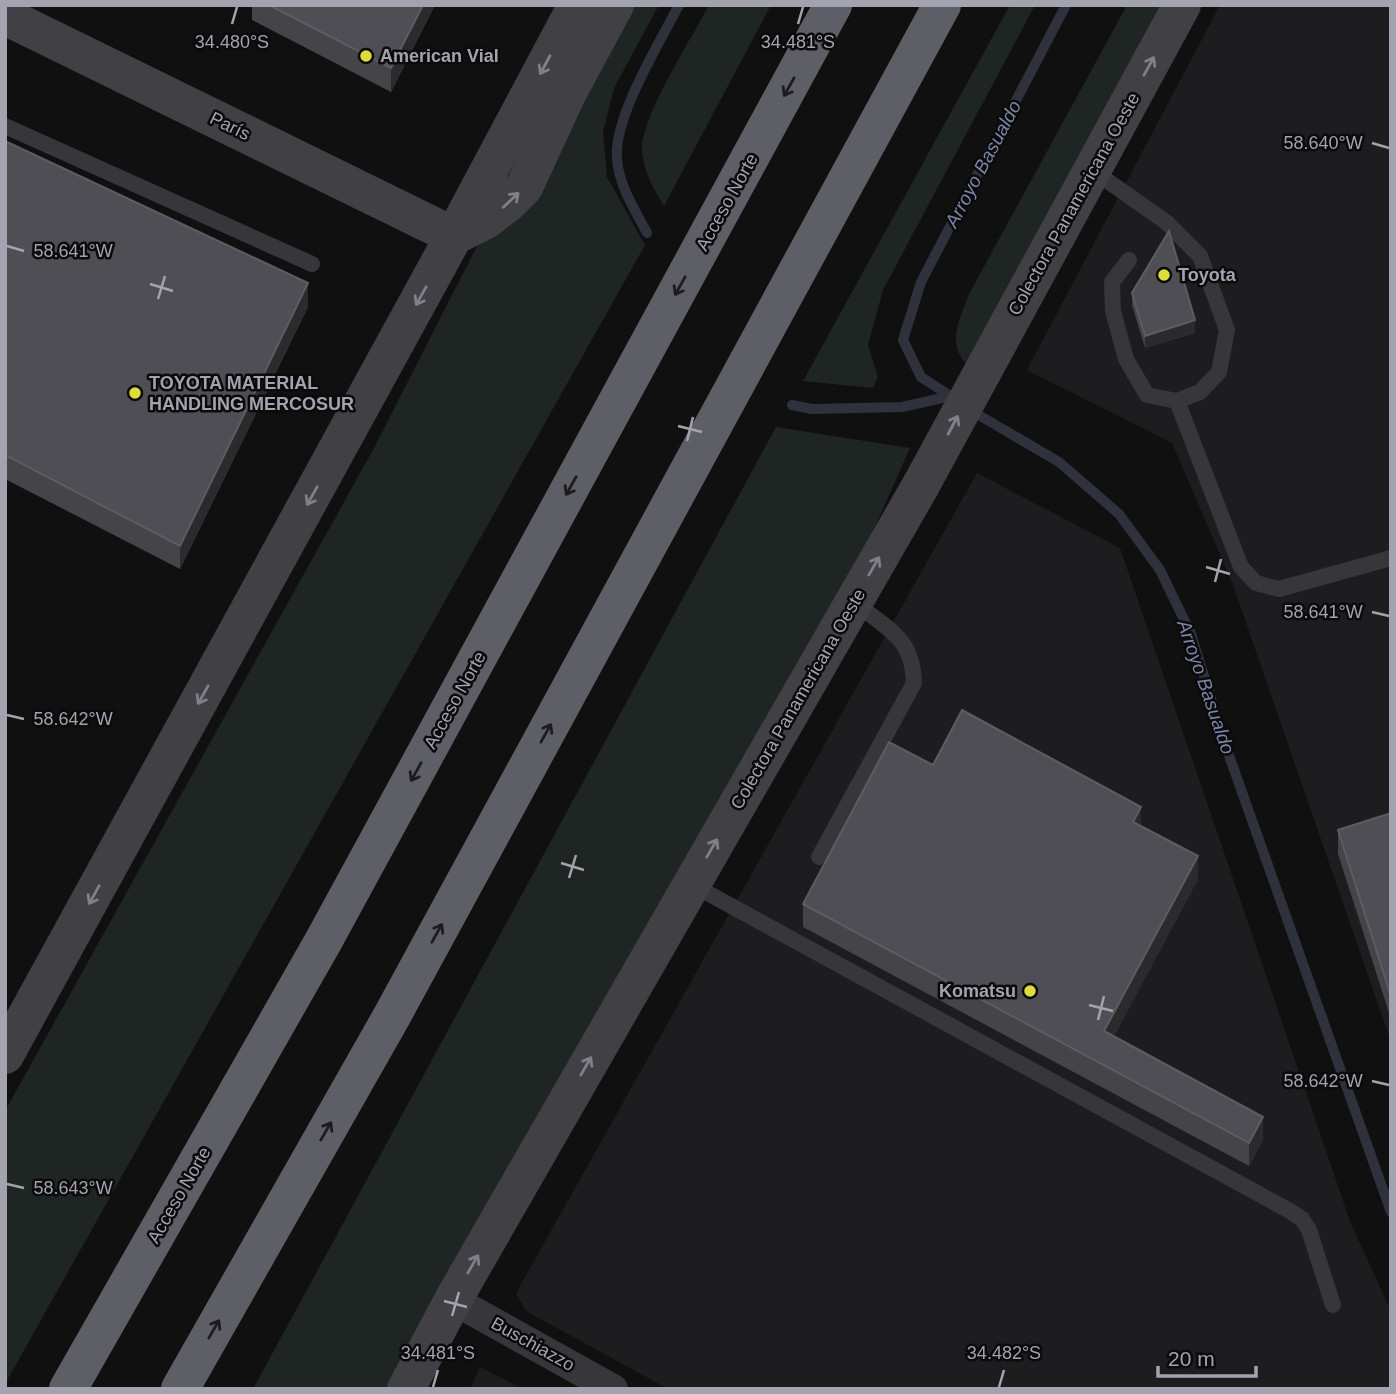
<svg xmlns="http://www.w3.org/2000/svg" width="1396" height="1394" viewBox="0 0 1396 1394" font-family="Helvetica,sans-serif">
<style>
.built{fill:#1d1c1e}
.green{fill:#1f2522}
.lines{fill:none;stroke-linecap:round;stroke-linejoin:round}
.stream{stroke:#2f313c;stroke-width:10}
.lane{stroke:#37363b;stroke-width:16}
.street{stroke:#37363b;stroke-width:30}
.secondary{stroke:#404045;stroke-width:38}
.highway{stroke:#5e5e66;stroke-width:38}
.wall{fill:#444449}
.shaded-wall{fill:#2b2b2e}
.building{fill:#4e4e54;stroke:#5c5c62;stroke-width:2}
.oneway{stroke:#80808b}
.oneway2{stroke:#1c1c1e}
.ticks{fill:none;stroke:#a3a3b0;stroke-width:2.5}
.poi-dot{fill:#dddd3c;stroke:#0b0b0c;stroke-width:2.5}
.labels{text-anchor:middle;dominant-baseline:central;stroke-width:5;stroke-linejoin:round;paint-order:stroke}
.poi-label{font-size:18px;font-weight:bold;fill:#a3a3b0;stroke:#0b0b0c;text-anchor:start}
.street-label{font-size:18px;fill:#a3a3b0;stroke:#0b0b0c}
.water-label{font-size:19px;font-style:italic;fill:#7c85a9;stroke:#0b0b0c}
.ticks-label{font-size:18px;text-anchor:middle;fill:#a3a3b0;stroke:#0b0b0c;stroke-width:5;stroke-linejoin:round;paint-order:stroke}
</style>
<rect width="100%" height="100%" fill="#101011"/>
<g class="built">
<polygon points="1220,5 1391,5 1391,1042 1233,585 1172,443 1027,370"/>
<polygon points="977,473 1120,548 1351,1224 1391,1311 1391,1389 668,1389 526,1311 516,1293"/>
<polygon points="480,1367 523,1389 470,1389"/>
</g>
<g class="green">
<polygon points="622,5 659,5 614,88 603,132 607,177 645,245 5,1384 5,1111 374,448 478,244"/>
<path d="M709,5h62l-107,201c-11,-18 -20,-34 -22,-55 -2,-33 50,-113 67,-146z"/>
<polygon points="1010,5 1035,5 883,290 868,345 878,377 873,388 803,381"/>
<path d="M1127,5h41l-198,363c-25,-24 -11,-46 -1,-74z"/>
<polygon points="776,427 910,448 851,581 397,1389 253,1389"/>
</g>
<g class="lines">
<g class="stream">
<path d="M647,233c-12,-23 -28,-47 -30,-74 -4,-41 43,-117 62,-154"/>
<polyline points="958,401 921,377 903,340 921,282 1066,5"/>
<polyline points="792,405 812,409 902,407 951,396"/>
<polyline points="970,410 1059,462 1119,514 1160,570 1191,634 1226,747 1391,1212"/>
</g>
<g class="lane">
<polyline points="5,126 312,264"/>
<polyline points="1092,170 1166,222 1200,256 1227,330 1219,372 1200,392 1177,401 1147,395 1126,359 1113,311 1112,282 1129,260"/>
<polyline points="1177,401 1241,567 1256,583 1279,589 1391,558"/>
<path d="M819,857l95,-174c-1,-46 -27,-54 -60,-81"/>
<polyline points="691,884 1290,1211 1302,1219 1309,1230 1333,1305"/>
</g>
<polyline class="street" points="453,1300 613,1389"/>
<g class="secondary">
<polyline points="5,16 454,236"/>
<polyline points="454,236 486,220 507,204 524,187 567,94 615,5"/>
<polyline points="5,1055 454,236 577,5"/>
<polyline points="406,1389 453,1300 921,485 1182,5"/>
</g>
<g class="highway">
<polyline points="68,1389 324,940 833,5"/>
<polyline points="180,1389 393,1014 942,5"/>
</g>
</g>
<g class="wall">
<polygon points="252,5 435,5 391,92 252,20"/>
<polygon points="5,141 308,307 180,569 5,479"/>
<polygon points="1132,293 1195,333 1145,348 1132,305"/>
<polygon points="933,765 1141,826 1198,879 1114,1036 1263,1140 1249,1166 803,927 803,904"/>
<polygon points="1391,813 1391,1019 1338,854 1338,830"/>
</g>
<g class="shaded-wall">
<polygon points="423,5 435,5 391,92 391,68"/>
<polygon points="308,283 308,307 180,569 180,546"/>
<polygon points="1195,320 1195,333 1145,348 1145,336"/>
<polygon points="1141,807 1141,830 1133,822"/>
<polygon points="1198,856 1198,879 1104,1055 1104,1031"/>
<polygon points="1263,1117 1263,1140 1249,1166 1249,1143"/>
</g>
<g class="building">
<polygon points="269,5 423,5 391,68"/>
<polygon points="5,141 308,283 180,546 5,455"/>
<polygon points="1169,231 1195,320 1145,336 1132,293"/>
<polygon points="962,710 1141,807 1133,822 1198,856 1104,1031 1263,1117 1249,1143 803,904 889,742 933,765"/>
<polygon points="1391,813 1391,996 1338,830"/>
</g>
<defs><path id="oneway-shaft" d="M-6 0H5M1.5-3L5.5 0L1.5 3" fill="none" stroke-width="1.6" stroke-linecap="round" stroke-linejoin="round" transform="scale(1.75)"/></defs>
<g class="oneway">
<use href="#oneway-shaft" transform="translate(545 65) rotate(118)"/>
<use href="#oneway-shaft" transform="translate(1149 66) rotate(-61)"/>
<use href="#oneway-shaft" transform="translate(511 200) rotate(-43)"/>
<use href="#oneway-shaft" transform="translate(421 296) rotate(119)"/>
<use href="#oneway-shaft" transform="translate(953 425) rotate(-62)"/>
<use href="#oneway-shaft" transform="translate(312 496) rotate(119)"/>
<use href="#oneway-shaft" transform="translate(874 566) rotate(-60)"/>
<use href="#oneway-shaft" transform="translate(203 695) rotate(119)"/>
<use href="#oneway-shaft" transform="translate(712 848) rotate(-60)"/>
<use href="#oneway-shaft" transform="translate(94 895) rotate(119)"/>
<use href="#oneway-shaft" transform="translate(586 1066) rotate(-60)"/>
<use href="#oneway-shaft" transform="translate(473 1264) rotate(-60)"/>
</g>
<g class="oneway2">
<use href="#oneway-shaft" transform="translate(789 87) rotate(119)"/>
<use href="#oneway-shaft" transform="translate(680 286) rotate(119)"/>
<use href="#oneway-shaft" transform="translate(571 486) rotate(119)"/>
<use href="#oneway-shaft" transform="translate(546 733) rotate(-61)"/>
<use href="#oneway-shaft" transform="translate(416 772) rotate(119)"/>
<use href="#oneway-shaft" transform="translate(437 933) rotate(-61)"/>
<use href="#oneway-shaft" transform="translate(326 1131) rotate(-60)"/>
<use href="#oneway-shaft" transform="translate(214 1329) rotate(-60)"/>
</g>
<path class="ticks" d="M232,24l5,-17M798,24l5,-17M1372,143l17,5M7,246l17,5M150,284l23,7M158,299l7,-23M678,426l24,6M687,441l6,-24M1206,567l24,7M1215,582l6,-23M1372,612l17,4M7,715l17,4M561,863l23,7M569,878l7,-23M1089,1005l24,6M1098,1020l6,-24M1372,1081l17,4M7,1184l17,4M444,1301l23,6M452,1316l7,-24M433,1387l5,-17M999,1387l5,-17"/>
<g class="poi-dot">
<circle cx="366" cy="56" r="7"/>
<circle cx="1164" cy="275" r="7"/>
<circle cx="135" cy="393" r="7"/>
<circle cx="1030" cy="991" r="7"/>
</g>
<g class="labels">
<g class="poi-label">
<text x="380" y="56">American Vial</text>
<text x="1178" y="275">Toyota</text>
<text x="149" y="383">TOYOTA MATERIAL<tspan x="149" dy="21">HANDLING MERCOSUR</tspan></text>
<text x="1016" y="991" text-anchor="end">Komatsu</text>
</g>
<g class="street-label">
<text transform="translate(230 126) rotate(26)">París</text>
<text transform="translate(727 202) rotate(-61)">Acceso Norte</text>
<text transform="translate(1074 204) rotate(-61)">Colectora Panamericana Oeste</text>
<text transform="translate(798 699) rotate(-60)">Colectora Panamericana Oeste</text>
<text transform="translate(455 700) rotate(-61)">Acceso Norte</text>
<text transform="translate(179 1195) rotate(-60)">Acceso Norte</text>
<text transform="translate(533 1344) rotate(29)">Buschiazzo</text>
</g>
<g class="water-label">
<text transform="translate(983 164) rotate(-62)">Arroyo Basualdo</text>
<text transform="translate(1206 687) rotate(71)">Arroyo Basualdo</text>
</g>
</g>
<g class="ticks-label">
<text x="232" y="48">34.480°S</text>
<text x="798" y="48">34.481°S</text>
<text x="1323" y="149">58.640°W</text>
<text x="73" y="257">58.641°W</text>
<text x="1323" y="618">58.641°W</text>
<text x="73" y="725">58.642°W</text>
<text x="1323" y="1087">58.642°W</text>
<text x="73" y="1194">58.643°W</text>
<text x="438" y="1359">34.481°S</text>
<text x="1004" y="1359">34.482°S</text>
</g>
<rect width="1396" height="1394" fill="none" stroke="#a3a3b0" stroke-width="14"/>
<path d="M1158 1366v10h98v-10" fill="none" stroke="#a3a3b0" stroke-width="3.5"/>
<text x="1168" y="1366" font-size="21" fill="#a3a3b0" stroke="#0b0b0c" stroke-width="5" paint-order="stroke">20 m</text>
</svg>
